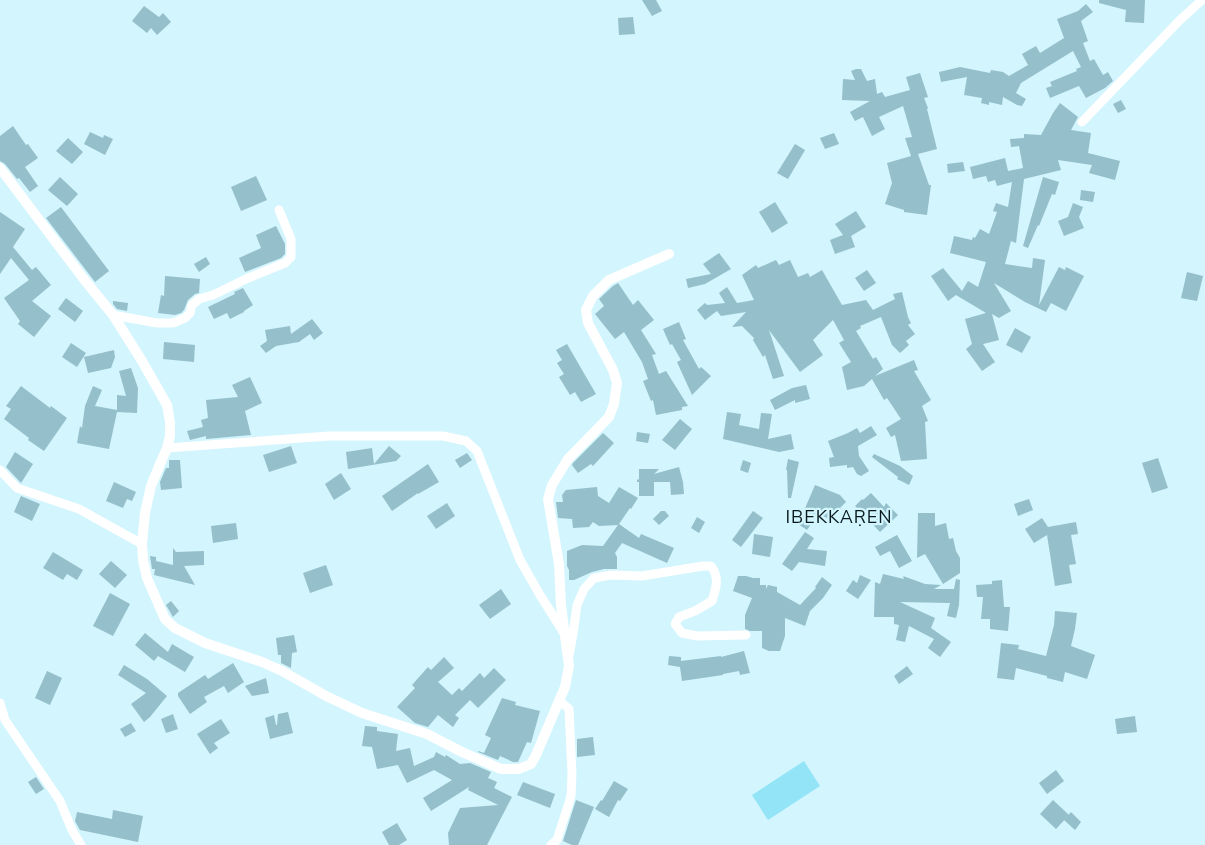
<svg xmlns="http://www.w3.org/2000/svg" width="1205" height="845" viewBox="0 0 1205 845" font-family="'Nunito Sans',sans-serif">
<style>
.green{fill:#94e4f7}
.building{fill:#95bfca}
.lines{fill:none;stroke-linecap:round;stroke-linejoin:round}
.minor{stroke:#fff;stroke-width:9}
.tertiary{stroke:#fff;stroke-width:10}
.labels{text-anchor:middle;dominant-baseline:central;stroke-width:4.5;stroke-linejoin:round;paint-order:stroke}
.quarter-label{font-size:18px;letter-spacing:1px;fill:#0a1a1e;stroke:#d2f5fe}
</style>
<rect width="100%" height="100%" fill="#d2f5fe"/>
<polygon class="green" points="804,761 820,786 768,820 752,795"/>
<g class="building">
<polygon points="642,0 656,0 662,11 652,16"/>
<polygon points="1099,0 1145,0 1144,23 1125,22 1126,10 1099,3"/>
<polygon points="1086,4 1093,12 1081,21 1088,41 1083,43 1090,61 1094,59 1103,75 1108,72 1113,81 1105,88 1086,98 1079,86 1050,98 1046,88 1052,86 1050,82 1077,71 1076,69 1081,67 1073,51 1021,83 1016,93 1026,99 1022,106 1017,105 1003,97 1002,105 989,102 989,105 981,103 982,98 964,95 967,77 941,82 939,72 960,67 990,73 991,70 1003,72 1009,76 1028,65 1022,54 1036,46 1040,53 1064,38 1057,19 1078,11"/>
<polygon points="144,6 159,17 163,13 171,22 157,35 151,28 147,33 132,21"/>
<polygon points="633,17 635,34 619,35 618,18"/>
<polygon points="856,69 861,69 867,81 875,79 877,94 882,92 885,97 910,90 906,77 920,73 928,97 924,98 928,108 927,109 937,149 918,154 929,185 931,185 927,215 904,212 904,210 885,204 892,183 887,163 911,156 905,138 912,137 903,106 879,117 885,129 872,136 863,117 855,121 850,112 870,101 842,100 843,79 855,80 851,71"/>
<polygon points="1121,100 1126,109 1118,113 1113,104"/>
<polygon points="1060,103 1078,117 1071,130 1091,133 1088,153 1120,161 1115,180 1089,173 1092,165 1058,160 1061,170 1024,179 1016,243 1011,241 1005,264 1032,268 1033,258 1045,260 1039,305 1059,267 1065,270 1066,267 1084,276 1066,311 1051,303 1046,312 1025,302 994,283 1011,311 999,318 992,314 999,340 983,344 995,362 982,371 966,349 972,344 965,319 986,313 956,295 948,301 931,276 943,268 962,291 968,281 978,287 986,262 950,253 954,236 972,240 973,237 975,238 980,229 989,234 997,212 993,211 996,203 1008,207 1012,182 997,186 995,180 988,182 986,176 973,179 970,167 1005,158 1008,171 1023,168 1019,146 1011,147 1010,139 1024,138 1024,134 1041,135 1053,113"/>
<polygon points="13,126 26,145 28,144 38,158 25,167 38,186 30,192 19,178 17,179 5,164 0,161 0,136"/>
<polygon points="90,132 103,138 104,135 113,139 105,155 84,144"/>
<polygon points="834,133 839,144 825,149 820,138"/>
<polygon points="68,138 83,152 72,164 56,151"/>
<polygon points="795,144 805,150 788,179 777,173"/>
<polygon points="963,162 965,171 948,173 947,164"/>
<polygon points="256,176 267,200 241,211 231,187"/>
<polygon points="60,177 78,194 67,206 48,190"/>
<polygon points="1043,177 1059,182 1055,195 1052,194 1039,226 1038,225 1028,248 1023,246"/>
<polygon points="1081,190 1095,192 1093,202 1080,200"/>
<polygon points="775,202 788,223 772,233 759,212"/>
<polygon points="1073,203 1083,207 1079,217 1084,228 1064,236 1058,221 1068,217"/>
<polygon points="61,207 109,271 95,282 46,218"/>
<polygon points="856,211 866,227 851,236 855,247 835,254 830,240 843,235 835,224"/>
<polygon points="0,212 25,229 13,247 32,270 36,267 51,285 32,301 51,316 34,337 18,324 20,321 4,298 29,280 11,258 0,274"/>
<polygon points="276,226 285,244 285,254 281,258 245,272 239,258 261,248 256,235"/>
<polygon points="719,253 731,269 705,284 688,288 686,279 711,274 703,264"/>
<polygon points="206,257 210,264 199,272 194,264"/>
<polygon points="776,260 779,265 790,260 798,277 808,273 810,277 822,270 842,305 866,300 873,310 895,299 893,294 902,292 908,317 911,323 908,325 915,334 906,341 909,345 900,353 892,345 881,317 860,326 861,328 856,331 873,359 876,357 883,369 875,376 914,360 918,370 914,371 931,400 922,406 928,421 925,422 927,459 901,461 895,435 891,437 886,428 901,419 887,398 884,400 872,379 864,386 847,390 842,367 851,362 839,343 844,340 833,320 813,340 823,355 800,372 769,330 784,376 773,379 765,355 763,357 753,340 754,338 742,326 732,327 746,312 721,316 717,311 705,320 697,310 705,303 707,305 725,303 719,293 727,287 737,303 754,300 742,275 756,265 758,268"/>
<polygon points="867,270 876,283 864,291 855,278"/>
<polygon points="1187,272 1203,276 1197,301 1181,298"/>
<polygon points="165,276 200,279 199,293 195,294 188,300 184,310 181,313 175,315 158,313 161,295 164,296"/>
<polygon points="618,283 633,305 638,300 654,320 641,330 656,354 652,355 659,374 666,371 688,406 682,407 682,410 656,415 653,400 651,401 643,381 648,379 642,362 624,332 615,339 595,314 604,306 599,299 613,286"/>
<polygon points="243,288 253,305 244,311 244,312 230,319 227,313 214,319 208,307 235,294 234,292"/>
<polygon points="66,298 83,311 75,322 58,309"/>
<polygon points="113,301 128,303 127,311 117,309 113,304"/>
<polygon points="312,319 323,333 314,340 310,334 299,342 276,346 266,353 260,346 267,341 265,330 290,326 291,334"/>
<polygon points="679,322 686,339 683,340 699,369 701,367 711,376 692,395 677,362 681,360 672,344 670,345 663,329"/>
<polygon points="1015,328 1031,337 1022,353 1006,345"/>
<polygon points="164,342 195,345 194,362 163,359"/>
<polygon points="71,343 86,353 77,367 62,357"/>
<polygon points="567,344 596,394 581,402 575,392 570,395 559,377 564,374 557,363 562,360 556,350"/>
<polygon points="114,350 115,357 111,368 88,373 84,357"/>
<polygon points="131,368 138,388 137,413 117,412 109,449 77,443 80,426 82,428 85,406 93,386 102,390 95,406 117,410 117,395 126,396 119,371"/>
<polygon points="250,377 262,403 245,411 251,435 206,439 206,436 190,440 187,431 203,427 201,420 208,418 206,400 238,397 232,385"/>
<polygon points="806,385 810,399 795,403 795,400 775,410 770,400 792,388"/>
<polygon points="21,386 50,408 51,406 67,418 44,451 28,440 29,438 4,419 11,409 6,406"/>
<polygon points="727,412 741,414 739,425 759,429 761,413 772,414 768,439 791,434 794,449 779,452 723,439"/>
<polygon points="680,419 692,429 675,450 662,440"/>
<polygon points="871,426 877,435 858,446 859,456 869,471 861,476 857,474 853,467 847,468 847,465 830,467 829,458 834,457 828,441 848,433 857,428 860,433"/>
<polygon points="637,432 650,434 648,443 636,441"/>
<polygon points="603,433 614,443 593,466 591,464 578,473 572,465 573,463"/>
<polygon points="291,446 297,463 269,472 263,455"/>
<polygon points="389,446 401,456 396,461 348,469 346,452 372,448 374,464"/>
<polygon points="15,452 33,464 21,483 6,467"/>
<polygon points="467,453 472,460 460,468 455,460"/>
<polygon points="874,454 900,466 913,476 909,485 897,479 898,477 872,457"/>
<polygon points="1158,458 1168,488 1152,493 1142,463"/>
<polygon points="788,459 799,462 791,498 788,498 787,470 786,470"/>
<polygon points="169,460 180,460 182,488 161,490 160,482 166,468 169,468"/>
<polygon points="743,460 751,463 748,473 740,470"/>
<polygon points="428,464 439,482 418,494 418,493 392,511 382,496"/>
<polygon points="679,467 683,482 684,494 671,495 670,482 654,482 654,496 639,496 639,482 637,482 637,480 639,479 639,469 659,469 654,474"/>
<polygon points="341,473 351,489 334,500 325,484"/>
<polygon points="114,482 136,492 132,501 127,499 123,508 106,501"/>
<polygon points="815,485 840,495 846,502 838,510 834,521 818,514 807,530 798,524 805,513 803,513"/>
<polygon points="597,487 598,496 609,503 619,487 638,498 631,509 630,508 619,524 639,538 641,534 674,548 667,563 622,543 615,553 617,557 617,569 604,569 592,572 574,580 569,580 569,570 567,566 567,551 582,545 603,546 618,525 599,526 593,522 589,527 573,528 572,519 558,518 556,502 563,502 562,495 566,490"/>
<polygon points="871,493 884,507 886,503 898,515 880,532 855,506 862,499 863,500"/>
<polygon points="21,496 40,504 32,521 14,512"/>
<polygon points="1029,499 1033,510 1018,516 1014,504"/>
<polygon points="447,503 455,516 436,529 427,516"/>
<polygon points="661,511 665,511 669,516 659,525 653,519"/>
<polygon points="753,511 763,518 741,547 732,540"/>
<polygon points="918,513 935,513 935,526 946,523 949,539 953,538 956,551 960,558 960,573 943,584 925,554 917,558"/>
<polygon points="697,517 705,522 699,533 691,528"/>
<polygon points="1042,518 1048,527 1076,522 1078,534 1071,535 1076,564 1069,565 1072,583 1055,586 1047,535 1034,543 1025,529"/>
<polygon points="236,523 238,539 213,543 211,526"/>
<polygon points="805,532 814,538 807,549 827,551 825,566 799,562 792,571 782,564"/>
<polygon points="754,534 773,537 770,557 752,554"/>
<polygon points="897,535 912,561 899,568 890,551 880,556 875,547"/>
<polygon points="173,548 176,552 204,551 204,565 184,566 195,585 154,575 155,569 152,569 150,556 156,557 156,561 173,565"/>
<polygon points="53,552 83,570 77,580 67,574 63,580 43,568"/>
<polygon points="111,561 127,575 115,588 99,574"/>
<polygon points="326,565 333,585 310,593 303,573"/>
<polygon points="883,574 904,579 903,576 925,584 941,585 934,589 954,589 956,579 960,580 959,605 956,618 947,616 950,603 900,602 935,618 931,628 951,642 940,657 928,648 934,639 909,626 905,642 896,640 899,625 894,624 894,617 874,617 875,582 880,584"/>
<polygon points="860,575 871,580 858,599 846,591 853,580 857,583"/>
<polygon points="738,576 746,576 753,578 760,578 760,585 766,585 766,589 768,585 777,587 777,592 800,605 816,588 815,587 822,577 832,585 823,598 810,611 805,626 785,618 785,636 780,651 769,651 762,648 762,631 750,631 745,629 745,615 752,598 733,591"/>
<polygon points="1002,580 1004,607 1010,607 1008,631 990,629 990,619 981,619 983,597 977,597 976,585 992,584 992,581"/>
<polygon points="501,589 511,604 490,619 479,605"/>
<polygon points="110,593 130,604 113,636 93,626"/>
<polygon points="171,601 179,611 173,617 166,605"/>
<polygon points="1055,611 1077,613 1075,629 1071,646 1095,655 1087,679 1065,672 1063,682 1047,678 1047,676 1016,668 1014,680 997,678 1001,643 1019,645 1018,649 1046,656 1054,625"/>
<polygon points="145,633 168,652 172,644 194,657 185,672 158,656 154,661 135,645"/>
<polygon points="294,635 297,652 292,653 291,668 281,663 281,655 278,655 276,638"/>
<polygon points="744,651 750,673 740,675 739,671 723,674 723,675 682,681 680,667 668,665 669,656 681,657 681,661 721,656 721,657"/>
<polygon points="444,657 454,668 438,682 452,695 459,688 462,691 480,673 484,678 494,668 506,680 478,708 470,700 455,715 459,718 453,727 438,715 428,727 415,723 397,707 415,688 412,685 428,667 431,670"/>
<polygon points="233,663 244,682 228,693 224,686 204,697 207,702 190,714 178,696 178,693 205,675 208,679"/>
<polygon points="124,665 147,679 167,696 150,717 144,722 131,704 146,693 118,675"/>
<polygon points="907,666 913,674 899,684 894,676"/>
<polygon points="47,671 62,678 50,705 35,698"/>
<polygon points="266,678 269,693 252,696 245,686"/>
<polygon points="502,698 516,702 515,705 540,711 531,743 527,742 518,762 513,762 500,756 498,760 478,752 478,751 484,753 491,738 485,735"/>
<polygon points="288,712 293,733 270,739 265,718 274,715 276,725 277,725 278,714"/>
<polygon points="173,714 178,729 166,733 161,719"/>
<polygon points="1135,716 1137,732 1117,734 1115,719"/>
<polygon points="221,719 230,733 214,743 218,748 210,754 197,734"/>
<polygon points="131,723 136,731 125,737 120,729"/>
<polygon points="365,726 377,727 377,731 398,734 396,751 410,748 414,766 434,757 436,752 445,757 446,755 460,764 470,763 491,772 488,778 497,782 494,788 512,797 487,845 449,845 448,833 460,808 498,805 468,790 469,787 431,811 423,798 452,780 434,770 407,783 398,765 377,769 372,747 362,746"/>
<polygon points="593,737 595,755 577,757 577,739"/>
<polygon points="1056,770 1064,781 1047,794 1039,783"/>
<polygon points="36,777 44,789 36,794 28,782"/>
<polygon points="614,781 628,789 620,801 618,800 609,817 595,809 601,800 602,801"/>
<polygon points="523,782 555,794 550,808 517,795"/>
<polygon points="576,800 594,807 578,845 572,845 563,841"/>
<polygon points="1053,800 1069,815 1056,829 1040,814"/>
<polygon points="113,810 143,816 138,842 80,830 75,821 77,812 112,819"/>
<polygon points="1071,812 1081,822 1075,830 1064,820"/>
<polygon points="397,823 407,840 399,845 389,845 382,832"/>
</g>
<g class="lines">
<g class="minor">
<polyline points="1082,122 1179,21 1202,0"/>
<polyline points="113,315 157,323 173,323 185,318 190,313 192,305 199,299 213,295 246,279 285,263 291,257 291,239 279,210"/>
<polyline points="167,448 329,436 443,436 466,441 477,451 520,560 540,595 564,633"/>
<polyline points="0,470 17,488 79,509 142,544"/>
<path d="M569,656l4,-22 4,-29 7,-16 10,-11 17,-3 31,1 61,-10h8c9,12 5,22 1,35l-17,10 -16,6 -4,7 7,9 15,3 49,-1"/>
<polyline points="0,703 5,720 39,770 60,801 72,830 81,845"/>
<polyline points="551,845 557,840 571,796 572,774 569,709 559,700"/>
</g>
<polyline class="tertiary" points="0,168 83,278 113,315 142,361 167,405 170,422 170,436 167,448 160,464 151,486 145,513 142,544 143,560 147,578 165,619 175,628 205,643 262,662 282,671 328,697 362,713 427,734 462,752 501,769 519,769 531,764 536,755 565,687 569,666 561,606 559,564 548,499 552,485 568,459 609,417 614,404 617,383 613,370 588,323 586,310 593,296 609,280 669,254"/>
</g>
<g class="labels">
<g class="quarter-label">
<text x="839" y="517">IBEKKAṚEN</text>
</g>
</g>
</svg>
